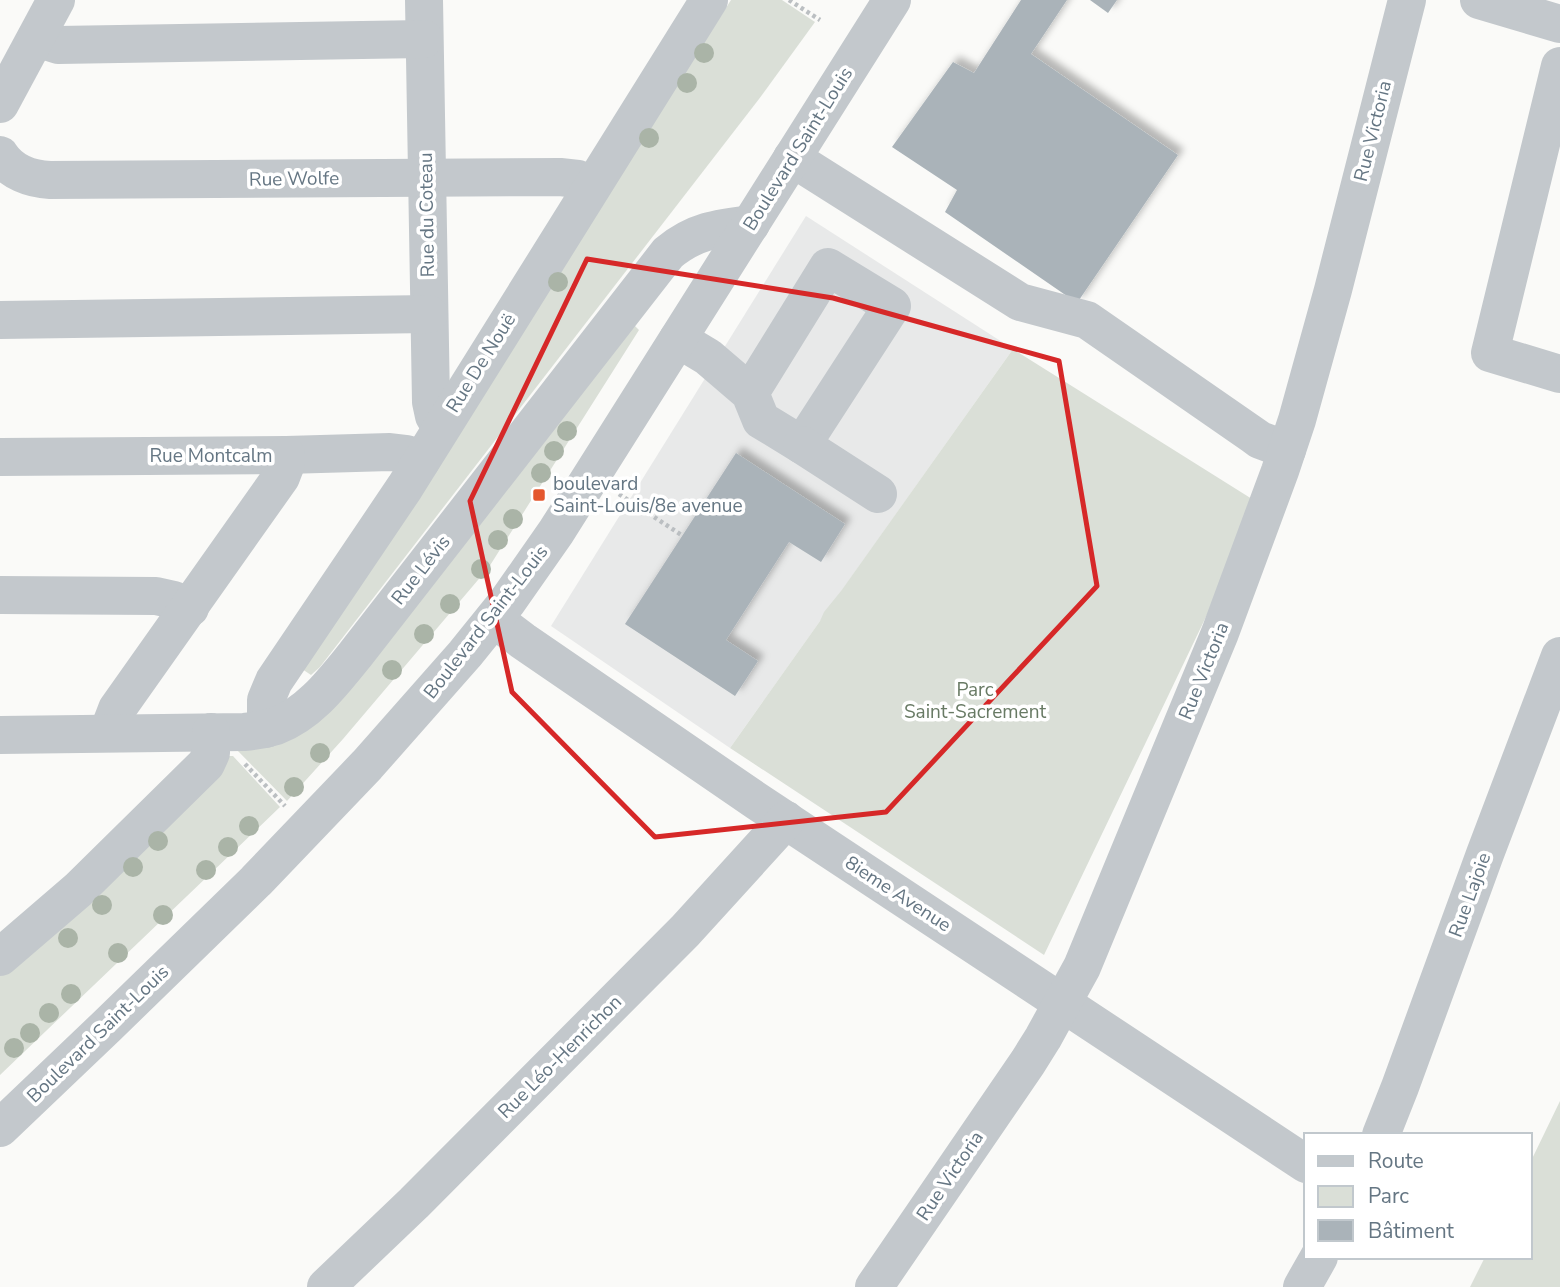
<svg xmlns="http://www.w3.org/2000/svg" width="1560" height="1287" viewBox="0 0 1560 1287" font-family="'Nunito Sans',sans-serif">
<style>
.built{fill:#e8e9e9}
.green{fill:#dadfd7}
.building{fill:#aab3b9;filter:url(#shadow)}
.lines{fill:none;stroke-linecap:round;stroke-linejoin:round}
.path{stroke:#bbbfc2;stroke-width:4.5;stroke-dasharray:3.5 3.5;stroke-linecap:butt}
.minor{stroke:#c3c8cc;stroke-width:38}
.tree{fill:#aab4a7}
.marked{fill:none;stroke:#d62828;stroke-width:5;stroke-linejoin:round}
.poi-dot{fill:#e4572e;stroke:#fff;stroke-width:2.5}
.labels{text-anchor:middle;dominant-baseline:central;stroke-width:7;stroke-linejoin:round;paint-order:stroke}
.street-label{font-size:19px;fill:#657683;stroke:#fff}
.poi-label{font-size:19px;fill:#657683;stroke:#fff;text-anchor:start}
.park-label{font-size:19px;fill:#687a64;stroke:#fff}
</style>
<defs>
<filter id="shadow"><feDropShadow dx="6" dy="-6" stdDeviation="3.5" flood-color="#0004"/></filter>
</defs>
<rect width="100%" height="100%" fill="#fafaf8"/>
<polygon class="built" points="806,216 1013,349 730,748 551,626"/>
<g class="green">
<polygon points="731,0 782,0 815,22 759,99 320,667 311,675 302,669"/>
<polygon points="633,324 639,330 489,567 343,739 287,801 237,750 255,748"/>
<polygon points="1013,349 1260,504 1044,955 730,748 820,621 824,612 841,591"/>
<polygon points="226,756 233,756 280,807 0,1075 0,976 76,905"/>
<polygon points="1560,1101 1560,1287 1470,1287 1485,1257 1530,1257 1530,1163"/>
</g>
<g class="building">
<polygon points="1021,0 1067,0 1031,54 1178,155 1077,303 945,212 957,190 892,147 953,62 974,73"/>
<polygon points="1090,0 1117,0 1108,13"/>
<polygon points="736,453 845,524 821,562 789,542 726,640 758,661 735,696 625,624"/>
</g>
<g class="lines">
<g class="path">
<polyline points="789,0 820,20"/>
<polyline points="619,494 683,536"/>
<polyline points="245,764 285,806"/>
</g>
<g class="minor">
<polyline points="424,0 431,402 434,416 441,428"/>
<polyline points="1479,0 1560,24"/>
<polyline points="36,38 58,45 424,39"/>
<polyline points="1560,66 1490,353 1560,374"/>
<polyline points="0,104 56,0"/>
<path d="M0,155c11,17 31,24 50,25l510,-3 18,2 14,6"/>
<polyline points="792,158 1020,302 1087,320 1253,435 1260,440 1287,450"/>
<polyline points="0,320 429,314"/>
<polyline points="678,339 708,357 750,393 761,420 802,445 892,306 828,267 750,393"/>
<polyline points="802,445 878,494"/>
<polyline points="0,457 286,455 390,452 407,454 421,461"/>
<polyline points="0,595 156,596 174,600 190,608"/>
<polyline points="494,619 523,641 758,802 1306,1164"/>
<polyline points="266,729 266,700 274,681 405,487 709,0"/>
<polyline points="111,733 112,722 117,709 281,477 286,464 286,455"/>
<path d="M0,735l244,-3c11,-1 22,-3 32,-6 34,-13 57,-44 79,-71l313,-402c26,-22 50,-25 83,-29"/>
<polyline points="0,957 78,890 206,764 211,753 211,732"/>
<polyline points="0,1128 107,1026 256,881 367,765 465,654 507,602 556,532 892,0"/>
<polyline points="1381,1135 1400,1087 1485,854 1560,656"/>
<polyline points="326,1287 414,1203 685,931 786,820"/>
<polyline points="874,1287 1028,1062 1043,1038 1082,967 1220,633 1280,471 1297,420 1333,290 1407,0"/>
<polyline points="1302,1287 1319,1257"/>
</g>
</g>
<g class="tree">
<circle cx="704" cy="53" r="10"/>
<circle cx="687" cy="83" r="10"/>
<circle cx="649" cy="138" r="10"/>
<circle cx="558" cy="282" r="10"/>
<circle cx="567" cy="431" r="10"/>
<circle cx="554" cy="451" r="10"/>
<circle cx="541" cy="473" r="10"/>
<circle cx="513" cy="519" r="10"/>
<circle cx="498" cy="540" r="10"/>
<circle cx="481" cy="569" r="10"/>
<circle cx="450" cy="604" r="10"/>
<circle cx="424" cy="634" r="10"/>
<circle cx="392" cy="670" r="10"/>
<circle cx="320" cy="753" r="10"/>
<circle cx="294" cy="787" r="10"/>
<circle cx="249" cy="826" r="10"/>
<circle cx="158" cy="841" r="10"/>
<circle cx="228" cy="847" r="10"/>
<circle cx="133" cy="867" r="10"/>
<circle cx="206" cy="870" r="10"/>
<circle cx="102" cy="905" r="10"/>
<circle cx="163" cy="915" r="10"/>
<circle cx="68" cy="938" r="10"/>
<circle cx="118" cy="953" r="10"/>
<circle cx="71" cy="994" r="10"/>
<circle cx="49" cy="1013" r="10"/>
<circle cx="30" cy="1033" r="10"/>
<circle cx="14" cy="1048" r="10"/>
</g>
<path class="marked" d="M587,259l246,39 226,63 38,225 -211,226 -231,25 -143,-145 -42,-191z"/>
<rect class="poi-dot" x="532" y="488" width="14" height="14" rx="3.5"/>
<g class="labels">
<g class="street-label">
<text transform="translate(1373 131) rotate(-76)">Rue Victoria</text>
<text transform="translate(798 149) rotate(-58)">Boulevard Saint-Louis</text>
<text transform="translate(294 179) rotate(-1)">Rue Wolfe</text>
<text transform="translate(427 215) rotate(-91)">Rue du Coteau</text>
<text transform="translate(481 363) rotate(-58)">Rue De Nouë</text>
<text x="211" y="456">Rue Montcalm</text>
<text transform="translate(421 570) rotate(-52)">Rue Lévis</text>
<text transform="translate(486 622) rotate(-52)">Boulevard Saint-Louis</text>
<text transform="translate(1204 671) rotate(-68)">Rue Victoria</text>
<text transform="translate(898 894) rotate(33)">8ieme Avenue</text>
<text transform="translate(1470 895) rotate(-70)">Rue Lajoie</text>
<text transform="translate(98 1034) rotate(-44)">Boulevard Saint-Louis</text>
<text transform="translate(560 1057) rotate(-45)">Rue Léo-Henrichon</text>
<text transform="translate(950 1176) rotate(-56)">Rue Victoria</text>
</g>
<g class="poi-label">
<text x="553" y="484">boulevard<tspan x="553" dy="22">Saint-Louis/8e avenue</tspan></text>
</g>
<g class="park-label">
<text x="975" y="690">Parc<tspan x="975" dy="22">Saint-Sacrement</tspan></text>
</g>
</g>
<rect x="1304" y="1133" width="228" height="126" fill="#ffffff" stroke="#c1c8cd" stroke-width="2"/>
<rect x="1318" y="1156" width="35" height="10" fill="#c3c8cc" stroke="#c1c8cd" stroke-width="2"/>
<text x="1368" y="1168" font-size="21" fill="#657683">Route</text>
<rect x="1318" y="1186" width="35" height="21" fill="#dadfd7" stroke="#c1c8cd" stroke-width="2"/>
<text x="1368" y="1203" font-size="21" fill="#657683">Parc</text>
<rect x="1318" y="1220" width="35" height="21" fill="#aab3b9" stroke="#c1c8cd" stroke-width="2"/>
<text x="1368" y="1238" font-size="21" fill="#657683">Bâtiment</text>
</svg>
